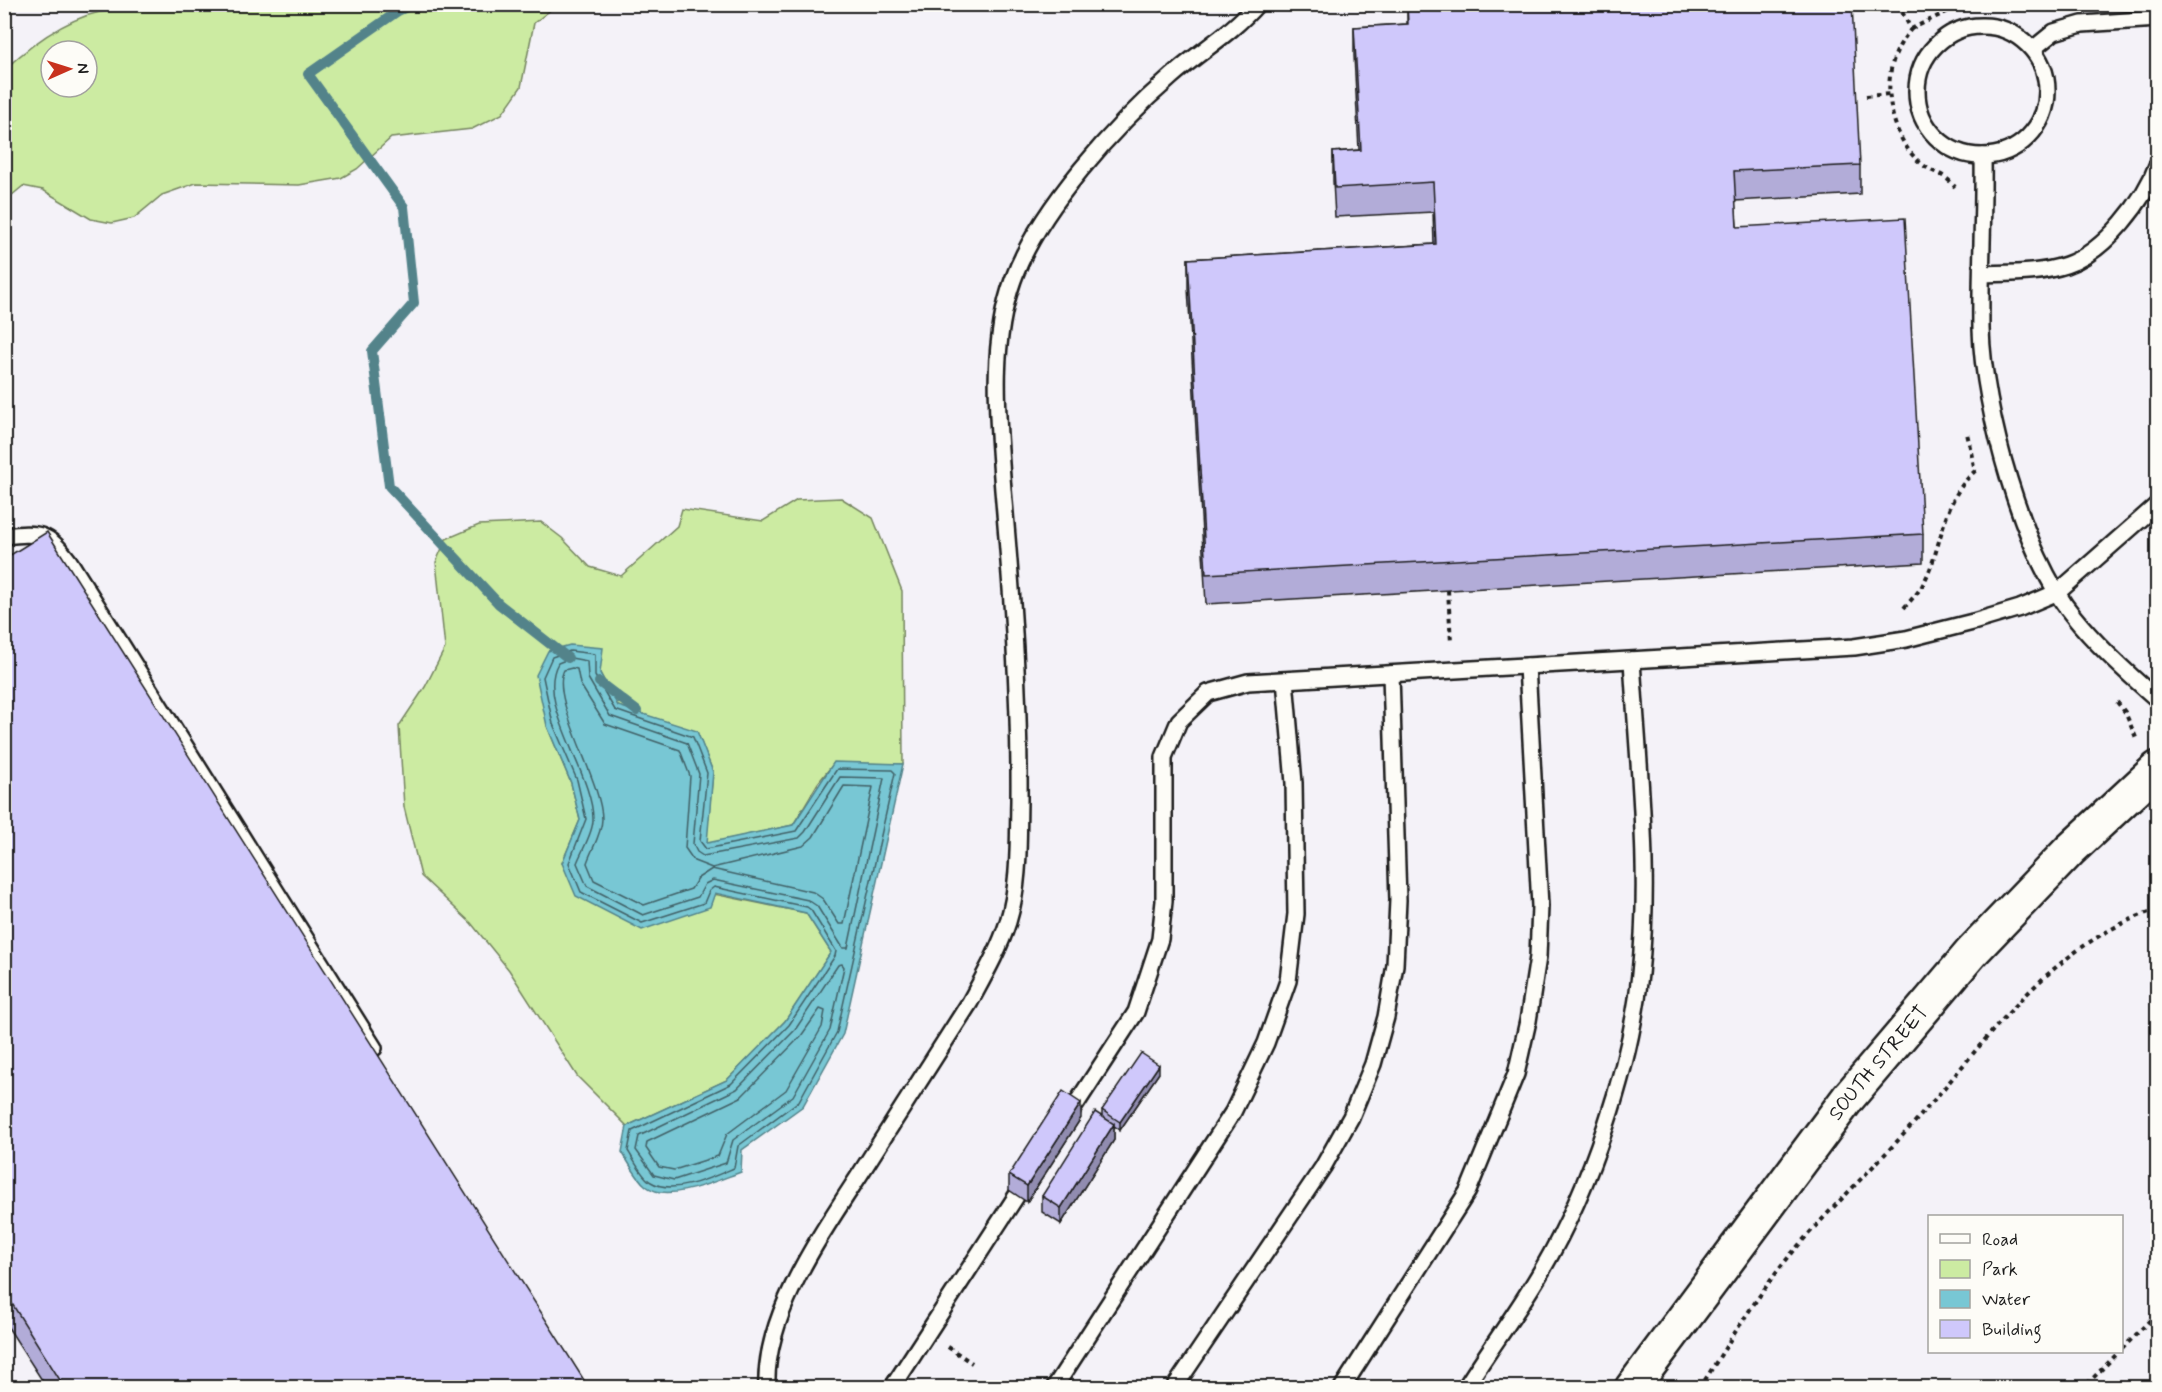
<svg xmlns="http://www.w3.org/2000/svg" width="2162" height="1392" viewBox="0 0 2162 1392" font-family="Mynerve,sans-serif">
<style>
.green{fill:#cceba2;stroke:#74845f;stroke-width:1.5;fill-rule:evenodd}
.water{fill:#78c7d4;stroke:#53838a;stroke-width:1.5}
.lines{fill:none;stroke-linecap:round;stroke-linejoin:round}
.shore{stroke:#416066;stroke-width:1.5}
.stream{stroke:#53838a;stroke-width:10}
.service-casing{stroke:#1c1c1c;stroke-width:20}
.tertiary-casing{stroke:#1c1c1c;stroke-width:38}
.path{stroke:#1c1c1c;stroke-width:4;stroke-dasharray:4.5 4.5;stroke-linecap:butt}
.service{stroke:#fdfcf7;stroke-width:15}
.tertiary{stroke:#fdfcf7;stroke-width:33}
.wall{fill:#b2acd8;stroke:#1c1c1c;stroke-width:1.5}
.shaded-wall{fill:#918cb0;stroke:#1c1c1c;stroke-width:1.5}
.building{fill:#cfc8fb;stroke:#1c1c1c;stroke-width:1.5}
.labels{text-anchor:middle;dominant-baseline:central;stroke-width:4.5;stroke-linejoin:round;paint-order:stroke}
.street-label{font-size:20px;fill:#1c1c1c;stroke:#fdfcf7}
</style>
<rect width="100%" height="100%" fill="#f4f2f8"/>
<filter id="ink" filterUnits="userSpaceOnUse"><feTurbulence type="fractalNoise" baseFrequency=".0167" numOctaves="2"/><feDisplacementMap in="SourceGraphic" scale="12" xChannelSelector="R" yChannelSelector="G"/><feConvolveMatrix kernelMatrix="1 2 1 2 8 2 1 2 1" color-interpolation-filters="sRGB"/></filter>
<g filter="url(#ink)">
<g class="green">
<path d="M223,5v-1l334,1 -23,18 -13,64 -19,27 -30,15 -81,9 -34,31 -16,9 -42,7 -103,-2 -34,12 -28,23 -22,5 -21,-4 -48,-29 -20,-4 -18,15v-132c29,-27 66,-55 107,-59 37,-4 74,0 111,-5zM51,51h36v36h-36z"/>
<polygon points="841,498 873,518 902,591 903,764 834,763 818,783 793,825 706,844 713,772 697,732 618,706 600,673 547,726 571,783 580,820 562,863 806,913 831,952 785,1021 727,1080 627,1126 577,1076 509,970 471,923 421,876 404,807 399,726 425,687 445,648 436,562 446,539 479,525 541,522 562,538 590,567 621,576 677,526 682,509 763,521 797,500"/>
</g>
<path class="water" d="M570,645l33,3 -3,25 18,33 79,25 16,41 -6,71 86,-18 41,-63 69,2 -60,270 -40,72 -61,44 -1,22c-23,8 -74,32 -95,14 -10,-8 -17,-23 -24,-34l5,-26 100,-46 58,-59 46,-69 -25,-39 -91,-20 -5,14 -68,23 -66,-34 -14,-33 18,-43 -9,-37 -24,-57 -11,-51 12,-24z"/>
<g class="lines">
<g class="shore">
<path d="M570,651l25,3v22l20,34 78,27 14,36 -7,68 6,8 90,-18 41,-62 55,1 3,3 -58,259 -38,69 -61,45 -4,22c-21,9 -61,28 -83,14 -9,-5 -17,-22 -23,-31l4,-20 99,-47 58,-59 46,-69 1,-5 -25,-41 -4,-3 -93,-20 -5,4 -5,12 -62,20 -61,-31 -12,-29 17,-44 -9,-39 -24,-56 -10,-47 9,-20z"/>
<path d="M571,658l16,3 1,17 22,38 77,27 12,31 -6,70 4,8 6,4 96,-18 6,-6 35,-55 44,1 -36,170h-5l-26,-42 -9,-6 -95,-20 -8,4 -7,13 -55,18 -56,-29 -10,-23c5,-13 16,-30 16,-43 1,-46 -58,-117 -35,-157z"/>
<path d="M572,668l5,1 3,15 25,40 75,26 10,26 -5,72 9,13 18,7 91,-22 10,-9 31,-51 29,1 -29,137h-5l-16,-25 -10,-7 -101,-23 -14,9 -7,11 -47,16 -50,-25 -7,-17c4,-13 15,-29 15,-44 0,-38 -53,-121 -38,-149z"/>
<polygon points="842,964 844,967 830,1030 793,1096 733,1140 726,1163 674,1180 654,1175 636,1150 639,1136 737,1089 795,1030 838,965"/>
<polygon points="820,1009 825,1011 822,1027 786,1090 727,1134 718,1156 674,1170 659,1167 646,1148 647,1142 741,1097 801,1036"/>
</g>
<g class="stream">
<polyline points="413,4 398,11 308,74 404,207 414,303 372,351 389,486 499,604 568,658"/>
<polyline points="599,682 637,711"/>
</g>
<g class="service-casing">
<g id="service">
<circle cx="1982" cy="91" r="65"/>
<polyline points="2033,49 2054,32 2082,24 2158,19"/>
<path d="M1983,156c1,58 -3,116 -2,173 2,80 42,226 93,288 24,30 54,57 84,83"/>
<path d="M1983,274c28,-1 56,0 83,-9 39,-13 79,-65 92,-102"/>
<path d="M4,536c35,-4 43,-4 65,25l305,487"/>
<polyline points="1067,1118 1136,1012 1160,939 1164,901 1164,757 1179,721 1208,693 1248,682 1854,647 1906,639 1973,622 2020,608 2058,592 2158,504"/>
<path d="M767,1388c-4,-78 64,-167 104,-231 33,-51 66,-103 99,-155 14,-26 29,-52 38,-80 12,-39 10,-81 11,-121 1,-104 -7,-208 -16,-311 -5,-68 -14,-144 10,-210 25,-70 103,-156 159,-204 28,-25 60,-43 85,-72"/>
<polyline points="892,1388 1028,1178"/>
<polyline points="1054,1388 1233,1112 1266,1043 1288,981 1296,914 1295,849 1294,783 1285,680"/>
<polyline points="1174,1388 1323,1167 1351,1117 1373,1064 1386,1017 1395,965 1398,900 1391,674"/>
<polyline points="1342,1388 1468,1191 1516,1074 1528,1021 1538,957 1540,906 1527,666"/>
<path d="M1465,1388c25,-40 54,-78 77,-118 48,-82 89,-203 98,-296 11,-104 -2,-210 -8,-314"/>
</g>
</g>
<g class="tertiary-casing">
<g id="tertiary">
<path id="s1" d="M1632,1388l216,-290 123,-145 99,-103 88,-82"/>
</g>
</g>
<g class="path">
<path d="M1898,4l13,25c-5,7 -10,13 -13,20 -18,34 -7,91 24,115 13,11 20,7 33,23"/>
<polyline points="1911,29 1963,4"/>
<polyline points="1866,96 1890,94"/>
<polyline points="1448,590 1451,643"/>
<path d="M1904,608c6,-7 13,-14 18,-22 22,-39 17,-82 53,-115l-8,-38"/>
<polyline points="2117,702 2125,712 2137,740"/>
<polyline points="948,1347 972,1363"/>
<polyline points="2122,1349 2158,1312"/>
<polyline points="1703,1383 1730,1388"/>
<path d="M1700,1388c32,-51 64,-104 104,-149 35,-39 74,-76 109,-115 75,-83 133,-178 245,-215"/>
<polyline points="2079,1388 2088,1383 2119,1352"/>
</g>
<use href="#service" class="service"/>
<use href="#tertiary" class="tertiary"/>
</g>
<g class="wall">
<polygon points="1407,4 1860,165 1860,194 1735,201 1737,227 1923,534 1923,563 1206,604 1188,288 1188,259 1434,244 1433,212 1335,217 1333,181 1333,152 1359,150 1354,56 1354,27 1407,24"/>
<polygon points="4,559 589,1388 47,1388 4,1321"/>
<polygon points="1159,1073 1120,1130 1114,1126 1114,1140 1061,1224 1042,1212 1042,1196 1102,1116 1102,1110"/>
<polygon points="1081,1118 1027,1202 1009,1190 1009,1175"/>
</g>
<g class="shaded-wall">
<polygon points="1159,1065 1159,1073 1120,1130 1120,1122"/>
<polygon points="1081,1103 1081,1118 1027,1202 1027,1186"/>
<polygon points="1114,1124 1114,1140 1061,1224 1061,1208"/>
</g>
<g class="building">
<polygon points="1407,4 1852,4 1860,165 1734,171 1737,227 1905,218 1923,534 1206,574 1188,259 1436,244 1433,182 1335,188 1333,152 1361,150 1354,27 1408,24"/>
<polygon points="47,532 589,1388 65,1388 4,1291 4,559"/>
<polygon points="1141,1053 1159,1065 1120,1122 1102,1110"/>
<polygon points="1063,1091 1081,1103 1027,1186 1009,1175"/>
<polygon points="1095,1112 1114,1124 1061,1208 1042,1196"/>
</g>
</g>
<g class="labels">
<g class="street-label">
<text stroke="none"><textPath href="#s1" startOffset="408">SOUTH STREET</textPath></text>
</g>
</g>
<rect width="2162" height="1392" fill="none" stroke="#fdfcf7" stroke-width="24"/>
<rect x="12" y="12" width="2138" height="1368" fill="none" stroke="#1c1c1c" stroke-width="2" filter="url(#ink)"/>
<rect x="1928" y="1215" width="195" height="138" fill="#fdfcf7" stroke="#a3a29f" stroke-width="1.5"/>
<rect x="1940" y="1234" width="30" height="9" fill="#fdfcf7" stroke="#a3a29f" stroke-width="1.5"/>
<text x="1982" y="1245" font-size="18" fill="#1c1c1c">Road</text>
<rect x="1940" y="1260" width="30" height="18" fill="#cceba2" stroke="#a3a29f" stroke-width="1.5"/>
<text x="1982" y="1275" font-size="18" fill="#1c1c1c">Park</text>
<rect x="1940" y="1290" width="30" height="18" fill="#78c7d4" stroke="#a3a29f" stroke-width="1.5"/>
<text x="1982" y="1305" font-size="18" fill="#1c1c1c">Water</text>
<rect x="1940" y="1320" width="30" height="18" fill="#cfc8fb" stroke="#a3a29f" stroke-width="1.5"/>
<text x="1982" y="1335" font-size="18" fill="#1c1c1c">Building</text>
<g transform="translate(69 69) rotate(87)"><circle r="28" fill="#fdfcf7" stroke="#a3a29f" stroke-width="1.5"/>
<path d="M0-4.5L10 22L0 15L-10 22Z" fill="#c8321e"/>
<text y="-9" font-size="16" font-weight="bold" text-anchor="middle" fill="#1c1c1c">N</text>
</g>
</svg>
